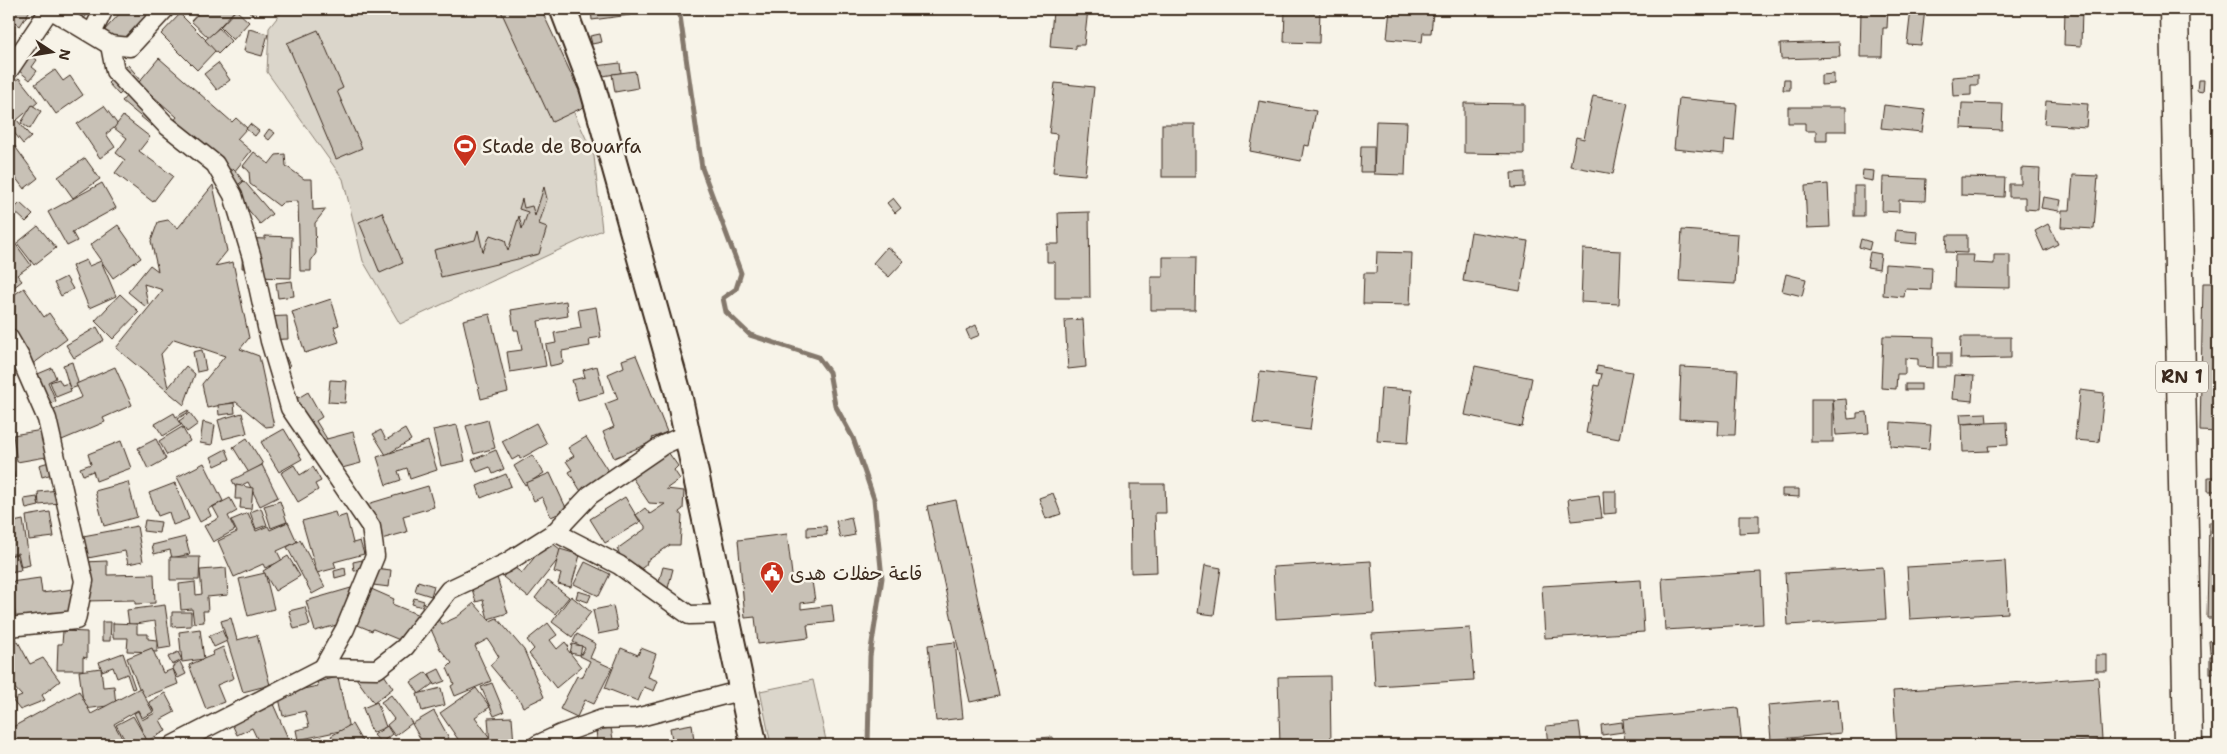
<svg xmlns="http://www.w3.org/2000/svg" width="2227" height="754" viewBox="0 0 2227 754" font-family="'Shantell Sans','Playpen Sans Arabic',sans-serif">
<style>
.green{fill:#dbd6cb;stroke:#8b8074}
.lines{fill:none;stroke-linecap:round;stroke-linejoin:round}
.stream{stroke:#84786c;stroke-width:5}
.building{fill:#c8c1b6;stroke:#3b2a1e}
.street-casing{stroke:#3b2a1e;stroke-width:21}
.secondary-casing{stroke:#3b2a1e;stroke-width:29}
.primary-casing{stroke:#3b2a1e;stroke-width:31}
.street{stroke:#f7f3e8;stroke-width:18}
.secondary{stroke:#f7f3e8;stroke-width:25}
.primary{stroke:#f7f3e8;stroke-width:28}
.labels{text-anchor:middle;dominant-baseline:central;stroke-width:5;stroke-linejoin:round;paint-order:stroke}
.shield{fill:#f7f3e8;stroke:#73665b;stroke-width:1}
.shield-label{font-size:18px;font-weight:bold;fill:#3b2a1e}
.poi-label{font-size:19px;fill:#3b2a1e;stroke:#f7f3e8;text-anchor:start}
</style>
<rect width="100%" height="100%" fill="#f7f3e8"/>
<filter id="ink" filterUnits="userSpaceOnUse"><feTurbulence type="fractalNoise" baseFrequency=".02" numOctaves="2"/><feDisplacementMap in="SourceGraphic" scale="10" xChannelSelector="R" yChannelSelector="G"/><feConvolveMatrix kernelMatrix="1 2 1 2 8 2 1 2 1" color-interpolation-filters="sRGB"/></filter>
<g filter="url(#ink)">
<g class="green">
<polygon points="284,9 527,9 594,156 602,230 400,324 363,261 343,179 267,72 269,28"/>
<polygon points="813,680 827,745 771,745 760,691"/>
</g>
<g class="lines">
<polyline class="stream" points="679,9 702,168 741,273 736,289 723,298 726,312 750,335 818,357 829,372 835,405 853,438 874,499 882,578 870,656 868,745"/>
</g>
<g class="building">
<polygon points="9,9 31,9 20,26 9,18"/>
<polygon points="61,9 82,9 88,14 79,24"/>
<polygon points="120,9 161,9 120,50 102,33 122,11"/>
<polygon points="202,9 236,9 209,38 191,21"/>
<polygon points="246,9 259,9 253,15"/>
<polygon points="500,9 541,9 586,106 552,122"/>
<polygon points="591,9 629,9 630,15 592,20"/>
<polygon points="1043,9 1088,9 1084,45 1076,45 1076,49 1050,47 1053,11"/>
<polygon points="1135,9 1166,9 1166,12"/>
<polygon points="1285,9 1320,9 1319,43 1284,42"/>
<polygon points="1390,9 1423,9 1423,11 1433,13 1431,33 1423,33 1422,42 1387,39"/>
<polygon points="1861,9 1888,9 1887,28 1883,28 1882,57 1860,57"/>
<polygon points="1911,9 1925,9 1921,45 1907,44"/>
<polygon points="2065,9 2082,9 2081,46 2064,45"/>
<polygon points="236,10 249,22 233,40 220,27"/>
<polygon points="180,14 216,50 197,70 161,34"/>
<polygon points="9,28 15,32 9,42"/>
<polygon points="219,28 231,41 218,54 205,40"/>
<polygon points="249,29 268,34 262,56 244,51"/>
<polygon points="318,30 343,88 337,91 362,148 336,159 287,43"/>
<polygon points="600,34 602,42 592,44 590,36"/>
<polygon points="1839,42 1840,57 1781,59 1780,44"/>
<polygon points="30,54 37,60 32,67 37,71 30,80 18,70"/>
<polygon points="2217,55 2218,55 2218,89 2215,89"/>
<polygon points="159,58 232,122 236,118 247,128 237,139 251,151 234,172 230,169 220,180 165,132 177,117 138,83"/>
<polygon points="218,63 230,80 217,90 204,74"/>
<polygon points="620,63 621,73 597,77 596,66"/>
<polygon points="128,65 141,80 131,89 129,86 119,95 108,83"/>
<polygon points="55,70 63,81 70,76 83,95 56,114 35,84"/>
<polygon points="635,71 638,88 615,92 612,74"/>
<polygon points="1834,74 1834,84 1821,85 1821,75"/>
<polygon points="1978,75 1978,85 1971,85 1971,95 1953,96 1952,77"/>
<polygon points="19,78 38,102 17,120 31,137 23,144 9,126 9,98 11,96 9,93 9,86"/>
<polygon points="1784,79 1790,79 1790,90 1783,90"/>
<polygon points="2198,80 2204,80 2203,92 2197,91"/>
<polygon points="1055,83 1094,87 1085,175 1053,172 1057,134 1049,133"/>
<polygon points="133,88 163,112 152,126 122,101"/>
<polygon points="1593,96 1628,103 1613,174 1570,166 1576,137 1584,139"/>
<polygon points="1679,98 1737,104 1734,141 1725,140 1724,154 1674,149"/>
<polygon points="1259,101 1316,111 1309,146 1304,145 1301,161 1250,151"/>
<polygon points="2046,101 2088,104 2086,127 2044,124"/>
<polygon points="1464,103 1524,104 1524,154 1464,153"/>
<polygon points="1962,103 2003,104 2002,130 1961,128"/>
<polygon points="32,105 41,111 30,129 21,123"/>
<polygon points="1884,105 1925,110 1922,132 1881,128"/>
<polygon points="104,106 118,125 106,134 115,147 100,158 77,124"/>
<polygon points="1788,107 1846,107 1846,131 1827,131 1827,141 1816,141 1816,131 1805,131 1805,123 1788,123"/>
<polygon points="123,116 150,137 139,151 173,176 153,202 115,173 125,160 116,153 127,138 114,128"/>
<polygon points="1376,121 1407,122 1405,175 1374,174"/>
<polygon points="250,124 259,131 255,136 246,129"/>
<rect x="1162" y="124" width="33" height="53"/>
<polygon points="269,129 275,133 269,140 264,136"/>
<rect x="2214" y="131" width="4" height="14"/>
<polygon points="11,141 38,178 24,189 9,169 9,143"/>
<polygon points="1361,146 1374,146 1374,172 1360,172"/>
<polygon points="254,152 269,164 276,155 285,154 286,166 304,179 312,179 313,210 326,209 315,223 316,253 311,261 311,271 300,271 298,201 283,202 279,206 250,184 249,171 243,166"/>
<polygon points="85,158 100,179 73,198 58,177"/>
<polygon points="2021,168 2040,169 2038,210 2025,209 2025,197 2009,197 2009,184 2021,184"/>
<polygon points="234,169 243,181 228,192 219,181"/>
<polygon points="1863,170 1874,171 1873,181 1862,179"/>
<polygon points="1525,172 1525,187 1512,188 1511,173"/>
<polygon points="2073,175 2098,176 2094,229 2061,227 2062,210 2070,210"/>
<polygon points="1883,177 1926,179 1925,201 1899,200 1899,212 1882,211"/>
<polygon points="1961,177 2005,178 2004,197 1961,195"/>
<polygon points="244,181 272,214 260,224 233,191"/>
<polygon points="102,183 116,208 72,232 77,241 67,246 48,212"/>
<polygon points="1828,184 1830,227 1807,228 1805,186"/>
<polygon points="213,185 227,251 215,266 233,262 249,338 240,349 259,356 274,426 266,427 236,402 207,408 202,384 225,356 174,339 161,354 168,388 186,366 195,374 184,405 116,348 163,290 144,284 148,304 146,307 128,292 150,265 158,271 151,241 158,222 168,220 178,228"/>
<rect x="1854" y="186" width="10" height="30"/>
<polygon points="544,187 547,199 539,224 547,227 539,254 441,277 434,250 475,240 478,230 483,252 490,235 505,240 508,251 519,216 522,229 528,212 519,209 522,199 524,208 532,206 535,216"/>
<polygon points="2043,197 2061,200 2059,211 2041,208"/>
<polygon points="893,198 901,208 895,213 887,203"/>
<polygon points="20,203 33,215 26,222 13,210"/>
<polygon points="382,212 403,263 380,273 359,222"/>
<polygon points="1089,212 1090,298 1055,298 1055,262 1047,262 1047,244 1059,244 1058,213"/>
<polygon points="2048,224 2058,244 2044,251 2035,231"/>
<polygon points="118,225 141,258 113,278 90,245"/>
<polygon points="38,226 56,248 34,265 17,243"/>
<polygon points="1682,230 1738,234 1735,284 1679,281"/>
<polygon points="1896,230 1918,232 1917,244 1895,242"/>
<polygon points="1471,232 1528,241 1520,291 1463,281"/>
<polygon points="9,235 31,265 17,275 22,281 9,291"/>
<polygon points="1947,235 1967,235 1967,253 1946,252"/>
<polygon points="265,236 292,237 291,278 254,277 255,268 242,268 243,238 265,239"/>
<polygon points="1861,239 1871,242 1869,250 1859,247"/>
<polygon points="887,247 904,261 889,277 873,263"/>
<polygon points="1583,249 1621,251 1619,304 1581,302"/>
<polygon points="1377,252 1412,253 1410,305 1363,304 1364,273 1376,273"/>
<polygon points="1870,252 1881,254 1879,269 1867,267"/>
<polygon points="1955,255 1974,255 1973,263 1994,264 1994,255 2010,255 2010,288 1954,287"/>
<polygon points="1163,257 1196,257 1195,310 1151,310 1151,277 1163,277"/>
<polygon points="86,260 89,266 101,261 116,296 89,308 72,266"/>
<polygon points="1885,264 1932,267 1931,290 1905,289 1904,297 1883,295"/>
<polygon points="1786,274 1806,279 1802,296 1782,291"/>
<polygon points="66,277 73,289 61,296 54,283"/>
<polygon points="292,281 294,296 278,298 276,283"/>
<polygon points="2203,283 2218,283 2218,432 2200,431"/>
<polygon points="24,288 44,317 49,313 67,339 26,369 9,345 9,298"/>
<polygon points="120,294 139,312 113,339 95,321"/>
<polygon points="331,299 339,325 334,327 339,342 305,353 292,312"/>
<polygon points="566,301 568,316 538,321 546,366 510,372 507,352 522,350 518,330 514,330 511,310"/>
<polygon points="596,307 601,337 589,339 590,346 562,351 563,363 550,366 546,345 556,343 554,333 581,328 578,310"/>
<polygon points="490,314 508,392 481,399 463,320"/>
<polygon points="287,316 288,339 263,340 262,317"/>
<polygon points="1083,319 1086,367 1068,369 1065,320"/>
<polygon points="976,325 980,335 970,339 966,330"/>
<polygon points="97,327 104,340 74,358 66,345"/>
<polygon points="1883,336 1934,337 1933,368 1918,367 1918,359 1905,358 1905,374 1897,374 1896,389 1881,388"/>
<polygon points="1961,337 2011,337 2011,358 1960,359"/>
<polygon points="202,350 206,370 197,372 193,352"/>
<rect x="1938" y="353" width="13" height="14"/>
<polygon points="636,355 667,432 652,438 654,441 614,458 603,432 614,427 605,404 618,399 608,374 624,367 622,360"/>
<polygon points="286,357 290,366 282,369 278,359"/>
<polygon points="72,362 79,386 70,389 63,365"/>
<polygon points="597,366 604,393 578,400 572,380 585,377 583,370"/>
<polygon points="1475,366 1532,378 1522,427 1465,415"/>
<polygon points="1597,366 1632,372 1619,439 1586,433 1595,385 1599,386 1602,374 1596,373"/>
<polygon points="115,367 132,405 103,418 105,422 57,442 45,413 82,397 76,384"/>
<polygon points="1681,367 1738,370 1735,435 1718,435 1719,421 1679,419"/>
<polygon points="52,368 56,378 48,382 56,401 45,406 33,376"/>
<polygon points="1260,371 1317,378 1310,430 1253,423"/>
<polygon points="1954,375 1974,376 1972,401 1952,399"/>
<polygon points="59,379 62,385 68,383 71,391 56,397 50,382"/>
<polygon points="330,380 347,381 345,403 328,402"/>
<rect x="1905" y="384" width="16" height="6"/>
<polygon points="1381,388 1412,390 1408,443 1377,441"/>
<polygon points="2080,390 2104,393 2099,442 2075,440"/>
<polygon points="308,392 322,417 316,421 327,439 312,447 288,404"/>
<rect x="1811" y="399" width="22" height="43"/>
<polygon points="1846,399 1848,419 1857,418 1857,413 1867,412 1869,433 1836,435 1833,400"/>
<polygon points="234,403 235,413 219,415 218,405"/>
<polygon points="188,410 189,412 177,419 181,425 163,436 155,424 174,413 176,417"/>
<polygon points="190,413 198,424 187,432 179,421"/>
<polygon points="242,413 247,433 223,439 218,420"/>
<polygon points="1986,413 1987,422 1961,424 1960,414"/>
<polygon points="488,420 495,448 474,454 466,426"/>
<polygon points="203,422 215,425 212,445 200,443"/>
<polygon points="1891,422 1931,425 1929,449 1890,446"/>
<polygon points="2007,422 2008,445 1988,446 1989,451 1963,452 1962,424"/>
<polygon points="536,423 547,444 520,459 519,456 512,460 502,441"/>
<polygon points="457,425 465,461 441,466 433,430"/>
<polygon points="182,427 190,441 167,455 159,441"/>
<polygon points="284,429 302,459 279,472 261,442"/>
<polygon points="405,429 411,440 386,455 373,434 381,430 386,440"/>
<polygon points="42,430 46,457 17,462 13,435"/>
<polygon points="353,432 361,463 327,472 319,441"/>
<polygon points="586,437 610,474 582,493 569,472 572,470 566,461 574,456 568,448"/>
<polygon points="247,438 263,464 249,473 233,447"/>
<polygon points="156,439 166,459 148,469 138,448"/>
<polygon points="121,441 131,468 96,481 93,471 83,475 80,468 91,464 88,454"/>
<polygon points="428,441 437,470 410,479 407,468 398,471 401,480 386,485 377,457"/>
<polygon points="9,445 16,485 9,486"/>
<polygon points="226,449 230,459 215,466 211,457"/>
<polygon points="496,450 504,469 493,474 490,467 477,472 472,460"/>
<polygon points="668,452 678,466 674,470 680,479 666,489 684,491 683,509 679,512 682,516 680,545 670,545 647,561 646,565 631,576 617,549 645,529 645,526 636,515 645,508 650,514 665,504 649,503 631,476"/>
<polygon points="532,455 544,473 525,485 514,466"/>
<polygon points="49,462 52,474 42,477 39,465"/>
<polygon points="204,463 223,501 208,509 211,516 200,522 177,477"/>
<polygon points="262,465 278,497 260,506 248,482 236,488 232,480"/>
<polygon points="294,465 300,475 313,467 321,481 315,484 318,490 298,502 281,473"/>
<polygon points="550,473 567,510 551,517 542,497 534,501 526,483"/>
<polygon points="506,474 511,486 481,498 477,486"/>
<rect x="2208" y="477" width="10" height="14"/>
<polygon points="128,482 137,517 104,526 95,491"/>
<polygon points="175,483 189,519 173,525 169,512 158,516 149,493"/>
<polygon points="1130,484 1165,484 1166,513 1155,513 1157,572 1131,573"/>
<polygon points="236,485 253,488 251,509 240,508 241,499 235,499"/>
<polygon points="428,486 434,507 403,516 407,532 374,541 364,505"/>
<polygon points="1782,489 1799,489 1799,497 1782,496"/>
<polygon points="59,490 60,503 39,505 38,492"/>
<polygon points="1603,491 1616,491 1616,513 1604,514"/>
<polygon points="1053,493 1061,514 1046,519 1039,498"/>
<polygon points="1599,495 1602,518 1571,521 1568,499"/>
<polygon points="37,497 39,506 26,509 24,499"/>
<polygon points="625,497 640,522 605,543 590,519"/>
<polygon points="230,498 237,511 228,516 235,530 213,542 204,526 219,518 213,507"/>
<polygon points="956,500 999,696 970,702 927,506"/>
<polygon points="280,501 287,522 271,528 264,506"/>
<polygon points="261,508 267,525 256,529 250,512"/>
<polygon points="50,512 54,537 29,540 26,516"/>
<polygon points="335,512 337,518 346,515 353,543 360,541 364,554 334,562 336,568 317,573 302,521"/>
<polygon points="248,513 256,531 268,526 270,530 288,522 297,542 277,551 282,561 265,568 263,564 234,577 218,541 237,532 231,520"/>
<polygon points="1739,515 1759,515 1759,532 1739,533"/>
<polygon points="851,517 855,535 840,538 836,521"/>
<polygon points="23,520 30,565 21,567 18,553 9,555 9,523"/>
<polygon points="145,520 161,522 159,533 143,531"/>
<polygon points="2209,522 2218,523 2218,618 2207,618"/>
<polygon points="137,526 143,561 128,564 125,551 88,558 83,536"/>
<polygon points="826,526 827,535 807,536 807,527"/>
<polygon points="787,534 793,583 812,581 815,601 801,603 801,609 832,605 834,622 807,625 809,638 758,644 755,617 745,618 738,540"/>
<polygon points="185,537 190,554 172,558 170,550 154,554 152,545"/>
<polygon points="300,540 325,587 312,594 287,547"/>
<polygon points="548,540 564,552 528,597 503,577 512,566 522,573"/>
<polygon points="560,549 580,555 571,587 558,584 561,574 554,572"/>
<polygon points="17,554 21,570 9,572 9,556"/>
<polygon points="288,556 300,576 275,591 263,571"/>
<polygon points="170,557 200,557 199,580 170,580"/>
<polygon points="362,560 364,570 354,571 353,562"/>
<polygon points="107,561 107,575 154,574 155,603 135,604 135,600 84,601 84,562"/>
<polygon points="1371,561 1374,613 1276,619 1273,567"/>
<polygon points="2005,561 2008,613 1910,619 1907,567"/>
<polygon points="585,562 610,574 599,596 574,584"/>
<polygon points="1205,565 1221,568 1214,615 1198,613"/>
<polygon points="663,567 673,569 668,588 658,585"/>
<polygon points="1883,567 1886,619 1788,625 1785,573"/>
<polygon points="226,568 228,595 207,597 208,611 203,611 204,622 194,623 192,609 181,610 179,584 195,582 196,595 202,594 200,570"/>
<polygon points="345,568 346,575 335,578 334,571"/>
<polygon points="375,568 391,570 389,587 373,585"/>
<polygon points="495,571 508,613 488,619 483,600 476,602 469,579"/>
<polygon points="1761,572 1763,624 1665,630 1662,578"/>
<polygon points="265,573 274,609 248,616 239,579"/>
<polygon points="40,578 42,593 73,589 76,615 16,622 11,582"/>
<polygon points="1641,580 1644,632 1545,638 1542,586"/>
<polygon points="418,581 434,586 431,596 415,591"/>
<polygon points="548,581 569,597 555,614 535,598"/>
<polygon points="351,588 357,608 341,613 344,623 315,631 306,601"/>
<polygon points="369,588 394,599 392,604 419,615 407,643 373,629 372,631 353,623"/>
<polygon points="578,591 591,595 588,602 576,598"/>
<polygon points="571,596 591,612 572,637 552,622"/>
<polygon points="414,598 424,601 422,607 412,604"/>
<polygon points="474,603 490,621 497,618 524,650 544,697 523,707 520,701 490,665 499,657 488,639 475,646 491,681 455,696 451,686 454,684 447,668 452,663 440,649 429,625 437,618 442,624 457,617"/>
<polygon points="165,605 171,647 159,649 155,621 129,625 127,610"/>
<polygon points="613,606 618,630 598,634 593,610"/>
<polygon points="305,607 310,625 294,629 289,611"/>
<polygon points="172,612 191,612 191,626 172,627"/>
<polygon points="231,618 237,640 257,635 270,685 243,692 221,621"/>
<polygon points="102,622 111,622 110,641 102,641"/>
<polygon points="113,623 137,624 137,634 148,634 148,639 157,640 157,652 127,651 128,638 113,638"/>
<polygon points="548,623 557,635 550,640 557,649 565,642 569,647 567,649 581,667 556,688 529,654 534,649 527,640"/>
<polygon points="1470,628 1474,680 1375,686 1372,634"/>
<polygon points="200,629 204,659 182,662 179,632"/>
<polygon points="222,630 227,641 214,647 209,636"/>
<polygon points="63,631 87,632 87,658 83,657 83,670 57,670 58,644 62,644"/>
<polygon points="577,634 596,644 590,658 612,668 594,704 585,700 577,717 560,709 577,676 582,678 590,661 580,656 585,648 573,642"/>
<polygon points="16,638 30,664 43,658 60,681 42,695 45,700 20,710 12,700 22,696 9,682 9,643"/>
<polygon points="2217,640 2218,652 2210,652 2209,641"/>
<polygon points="955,642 963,718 936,721 928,645"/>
<polygon points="572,644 582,646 580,655 570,653"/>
<polygon points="223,647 234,678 217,685 224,702 206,709 189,665 213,655 212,652"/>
<polygon points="152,648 163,673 173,669 178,684 143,698 127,658"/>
<polygon points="621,648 638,655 641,648 656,654 648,677 658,681 654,691 644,687 638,701 605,688"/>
<polygon points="178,652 182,660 172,665 168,657"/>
<polygon points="123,653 135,688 132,689 127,674 117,678 113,667 102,671 99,662"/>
<rect x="2096" y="655" width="11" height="16"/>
<rect x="2210" y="656" width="8" height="17"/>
<polygon points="180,662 186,674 178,678 172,667"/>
<polygon points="376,663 393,688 374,703 356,678"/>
<polygon points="101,668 103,687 114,686 116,705 84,709 79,671"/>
<polygon points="439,669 445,681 434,685 429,674"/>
<polygon points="426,672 434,683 419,694 411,682"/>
<polygon points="1330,676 1331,745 1280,745 1278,677"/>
<polygon points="338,677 349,729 298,740 296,730 309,727 305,711 283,716 278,694 318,686 317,682"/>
<polygon points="2098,677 2102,740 2031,745 1897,745 1893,691"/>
<polygon points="492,683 504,712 494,716 481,687"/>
<polygon points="140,688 153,712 142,718 138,710 114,724 126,745 9,745 9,729 79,691 91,714"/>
<polygon points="441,688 445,705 422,711 417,694"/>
<polygon points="476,688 490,707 475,717 490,738 479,745 462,745 440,713"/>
<polygon points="165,693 175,712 160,720 166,731 147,741 134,713 138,711 142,720 155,713 149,702"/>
<polygon points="391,695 412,723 395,736 387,725 394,719 381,702"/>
<polygon points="1838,699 1841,733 1771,740 1768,705"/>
<polygon points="377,702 386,727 372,733 363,708"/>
<polygon points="273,704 291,745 260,745 252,728 237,735 231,722"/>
<polygon points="1738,708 1742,745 1625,745 1623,719"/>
<polygon points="434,711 449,738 438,745 424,745 412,724"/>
<polygon points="133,716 148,742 143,745 128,745 116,725"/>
<polygon points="512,717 514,745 490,745 488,718"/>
<polygon points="1622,722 1623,732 1602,735 1601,725"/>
<polygon points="1579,723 1582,745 1548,745 1546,726"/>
<polygon points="352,724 364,745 336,745 331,736"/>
<polygon points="692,724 694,741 673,745 670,728"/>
<polygon points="387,726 392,734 381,743 374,735"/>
<polygon points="611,728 614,745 579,745 579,742 597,739 596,730"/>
<polygon points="322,737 325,745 305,745"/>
<polygon points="1053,737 1053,745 1037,745 1037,738"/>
<polygon points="409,741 411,745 397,745"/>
<polygon points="571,742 571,745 554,745 554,744"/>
<polygon points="702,742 724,745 701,745"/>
</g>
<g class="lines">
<g class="street-casing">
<g id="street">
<polyline points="92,33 104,9"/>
<polyline points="110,45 115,71 166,125 215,164 233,195 252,258 270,341 290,408 371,527 375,556 345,629 323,668"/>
<polyline points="9,70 50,9 110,45 130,47 165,9"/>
<polyline points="9,338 20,357 47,419 84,581 76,620 9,627"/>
<polyline points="555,532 619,565 689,615 726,614"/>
<polyline points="173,745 323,668 377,669 405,647 449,590 506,563 555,532 590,495 663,445 687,434"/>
<polyline points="537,745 561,734 602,719 636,718 743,690"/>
</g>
</g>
<g class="secondary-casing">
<polyline id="secondary" points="563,9 592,85 678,392 754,745"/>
</g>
<g class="primary-casing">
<polyline id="primary" points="2174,9 2188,745"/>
</g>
<use href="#street" class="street"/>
<use href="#secondary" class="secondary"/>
<use href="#primary" class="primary"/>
</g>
</g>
<defs>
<g id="stadium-pin" transform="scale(1.25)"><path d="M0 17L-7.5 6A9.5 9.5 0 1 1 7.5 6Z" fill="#c8321e" stroke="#f7f3e8"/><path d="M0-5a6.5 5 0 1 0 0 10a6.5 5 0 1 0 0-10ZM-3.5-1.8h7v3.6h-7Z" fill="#fff"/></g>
<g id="civic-pin" transform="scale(1.25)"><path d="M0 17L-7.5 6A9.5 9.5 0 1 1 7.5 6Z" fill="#c8321e" stroke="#f7f3e8"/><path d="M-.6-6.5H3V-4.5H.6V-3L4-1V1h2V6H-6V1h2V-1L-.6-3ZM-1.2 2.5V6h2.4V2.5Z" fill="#fff"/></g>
</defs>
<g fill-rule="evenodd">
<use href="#stadium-pin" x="465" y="146"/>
<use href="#civic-pin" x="772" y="573"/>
</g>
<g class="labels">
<rect class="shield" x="2156" y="361.5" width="52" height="31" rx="4"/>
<g class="shield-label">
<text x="2182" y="377">RN 1</text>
</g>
<g class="poi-label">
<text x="482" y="146">Stade de Bouarfa</text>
<text x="790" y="573">قاعة حفلات هدى</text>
</g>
</g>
<rect width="2227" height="754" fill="none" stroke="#f7f3e8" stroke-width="30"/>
<rect x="15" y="15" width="2197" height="724" fill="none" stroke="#3b2a1e" stroke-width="2" filter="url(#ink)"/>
<g transform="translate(52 52) rotate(102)" stroke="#f7f3e8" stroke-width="4" paint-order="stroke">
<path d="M0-4L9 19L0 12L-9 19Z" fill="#3b2a1e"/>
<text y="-8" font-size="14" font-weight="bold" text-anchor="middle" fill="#3b2a1e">N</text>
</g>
</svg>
